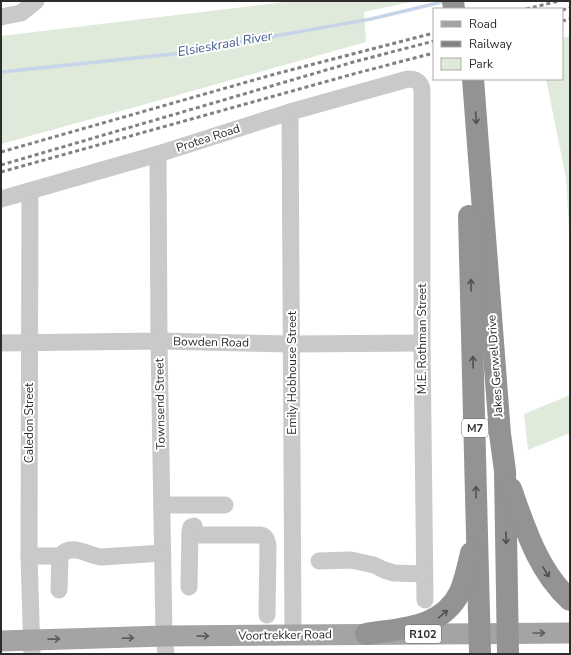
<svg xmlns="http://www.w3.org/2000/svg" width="571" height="655" viewBox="0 0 571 655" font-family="'Nunito Sans',sans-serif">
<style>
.green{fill:#dfeada}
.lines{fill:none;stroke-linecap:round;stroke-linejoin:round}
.stream{stroke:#c7d4e9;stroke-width:3.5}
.minor{stroke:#c9c9c9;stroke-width:17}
.major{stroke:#a4a4a4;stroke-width:21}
.highway{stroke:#939393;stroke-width:22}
.rail{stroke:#818181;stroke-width:3;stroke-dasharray:4 3;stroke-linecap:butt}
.oneway{stroke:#505050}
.oneway2{stroke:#5c5c5c}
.labels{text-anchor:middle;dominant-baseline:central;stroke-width:4;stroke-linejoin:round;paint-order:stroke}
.shield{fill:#fff;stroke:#6b6b6b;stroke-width:1}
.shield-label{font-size:11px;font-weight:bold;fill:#2c2c2c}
.street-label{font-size:12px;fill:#2c2c2c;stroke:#fff}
.water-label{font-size:13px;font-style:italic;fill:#3f5c8a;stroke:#fff}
</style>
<rect width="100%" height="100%" fill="#fff"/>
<g class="green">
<polygon points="293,1 416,1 364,12 366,42 153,102 1,144 1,36"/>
<polygon points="570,36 570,246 566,178 546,79 562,79 562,38"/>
<polygon points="570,395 570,433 528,450 524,414"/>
</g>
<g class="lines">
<polyline class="stream" points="1,72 173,54 371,19 446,1"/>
<g class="minor">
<polyline points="1,17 21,13 36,1"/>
<polyline points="290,112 293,635"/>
<polyline points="158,154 159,341 164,636 166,654"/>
<polyline points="30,191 29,556 32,654"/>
<path d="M1,199l157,-45 132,-42 118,-33c8,0 13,3 14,11v253l3,257"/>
<polyline points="1,343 159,341 291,344 422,343"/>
<polyline points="162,505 225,505"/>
<path d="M190,535h70c6,1 7,5 8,11l-1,69"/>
<polyline points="29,556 60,556 59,590"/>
<path d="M60,556c12,-14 28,0 41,1l62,-4"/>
<polyline points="319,561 351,560 374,565 384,570 394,573 424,574"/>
<polyline points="189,587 190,531 191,527 194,526"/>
</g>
<polyline class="major" points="1,641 164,636 570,633"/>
<g class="highway">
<polyline points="453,1 454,9"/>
<polyline points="473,79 500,434 505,471 508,654"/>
<polyline points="469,216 480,654"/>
<path d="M511,489c14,39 27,82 59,111"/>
<path d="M366,634c35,-6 76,-5 94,-42 5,-12 8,-26 11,-39"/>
</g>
<g class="rail">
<polyline points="526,9 559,1"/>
<polyline points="562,10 570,8"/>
<polyline points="562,21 570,19"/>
<polyline points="1,152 275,74 434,33"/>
<polyline points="1,165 357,61 434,41"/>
<polyline points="1,172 357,73 434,53"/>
</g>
</g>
<defs><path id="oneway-shaft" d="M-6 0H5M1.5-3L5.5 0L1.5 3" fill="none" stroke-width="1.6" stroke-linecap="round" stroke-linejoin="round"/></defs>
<g class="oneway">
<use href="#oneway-shaft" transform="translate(476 118) rotate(86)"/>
<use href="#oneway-shaft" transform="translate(471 285) rotate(-91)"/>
<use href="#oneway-shaft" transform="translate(473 362) rotate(-92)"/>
<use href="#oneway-shaft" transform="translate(476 492) rotate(-91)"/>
<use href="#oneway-shaft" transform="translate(506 538) rotate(89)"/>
<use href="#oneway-shaft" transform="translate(546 572) rotate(58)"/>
<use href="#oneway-shaft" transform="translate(443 614) rotate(-39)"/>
</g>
<g class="oneway2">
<use href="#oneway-shaft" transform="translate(539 633)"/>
<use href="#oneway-shaft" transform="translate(203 636) rotate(-1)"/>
<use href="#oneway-shaft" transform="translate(128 638) rotate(-2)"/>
<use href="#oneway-shaft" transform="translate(54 639) rotate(-1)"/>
</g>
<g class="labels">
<g class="shield">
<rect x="462" y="419" width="26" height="18" rx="3"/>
<rect x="405" y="625" width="36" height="18" rx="3"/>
</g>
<g class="shield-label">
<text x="475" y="428">M7</text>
<text x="423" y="634">R102</text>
</g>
<g class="street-label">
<text transform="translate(208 138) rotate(-18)">Protea Road</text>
<text transform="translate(422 339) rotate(-90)">M.E. Rothman Street</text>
<text transform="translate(211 342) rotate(1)">Bowden Road</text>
<text transform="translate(495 366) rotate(-94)">Jakes Gerwel Drive</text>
<text transform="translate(292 373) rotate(-90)">Emily Hobhouse Street</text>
<text transform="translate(160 404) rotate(-91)">Townsend Street</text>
<text transform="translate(29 423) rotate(-90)">Caledon Street</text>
<text transform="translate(285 635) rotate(-1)">Voortrekker Road</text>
</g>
<g class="water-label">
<text transform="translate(225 44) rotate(-10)">Elsieskraal River</text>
</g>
</g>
<rect width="571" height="655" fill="none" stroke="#2c2c2c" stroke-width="4"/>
<rect x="433" y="8" width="130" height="72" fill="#ffffff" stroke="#ababab"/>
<rect x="441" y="21" width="20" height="6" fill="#a4a4a4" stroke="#ababab"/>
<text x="469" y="28" font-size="12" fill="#2c2c2c">Road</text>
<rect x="441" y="41" width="20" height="6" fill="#818181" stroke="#ababab"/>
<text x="469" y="48" font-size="12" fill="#2c2c2c">Railway</text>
<rect x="441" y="58" width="20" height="12" fill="#dfeada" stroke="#ababab"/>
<text x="469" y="68" font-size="12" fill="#2c2c2c">Park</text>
</svg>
